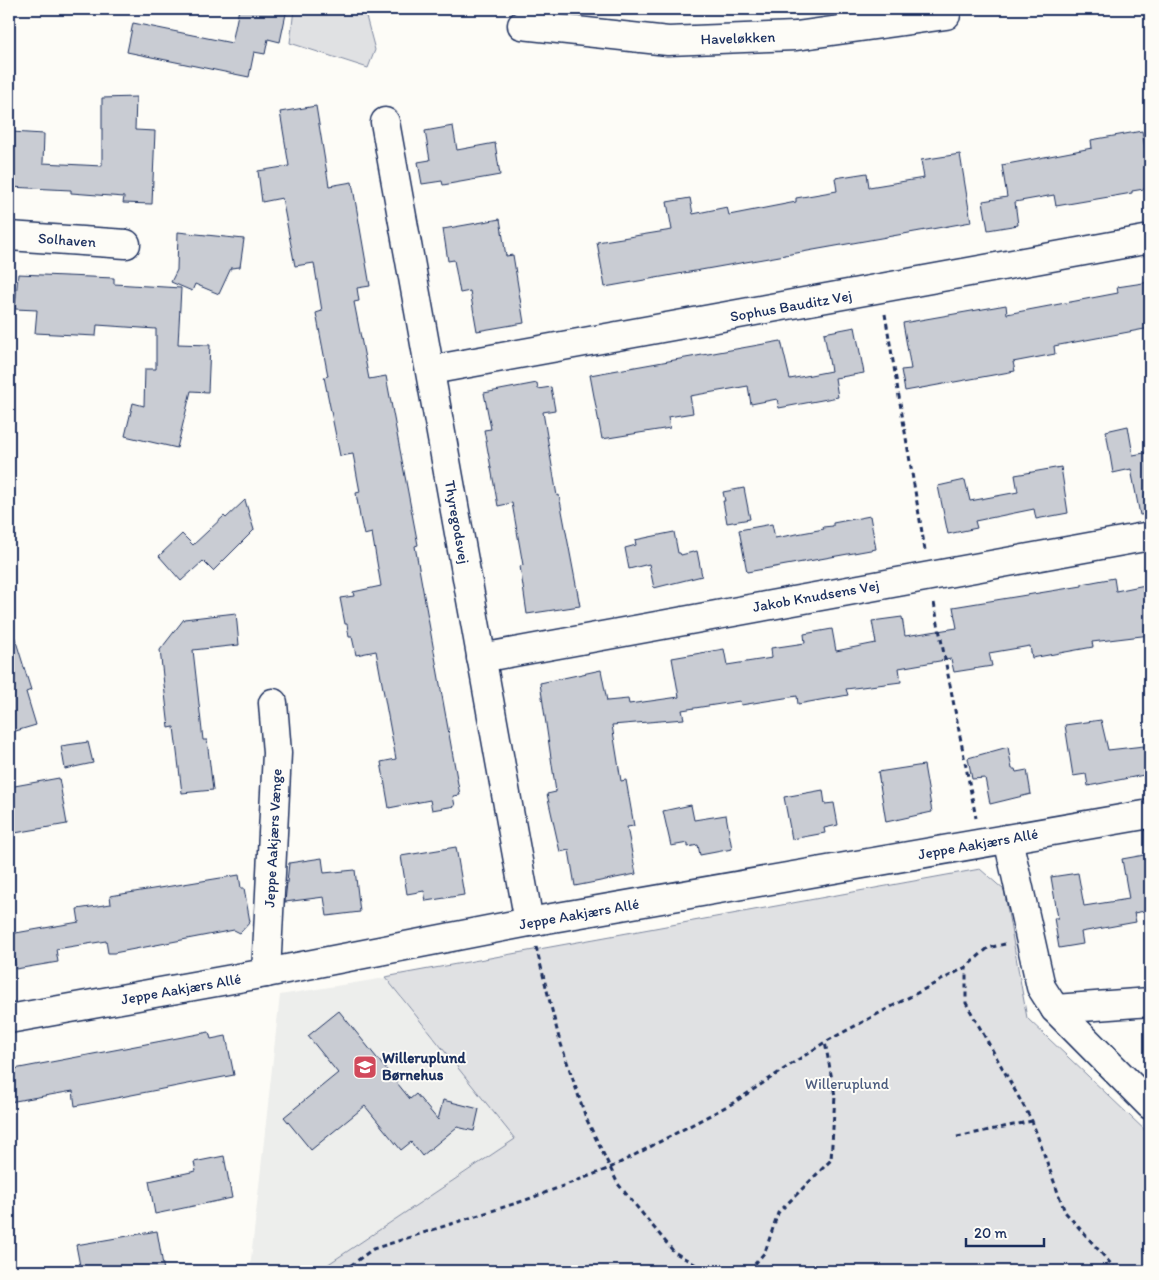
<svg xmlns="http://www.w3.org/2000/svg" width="1159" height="1280" viewBox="0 0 1159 1280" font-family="Itim,sans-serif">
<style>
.built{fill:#edeeec}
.green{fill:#e0e1e3;stroke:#7e88a0}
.building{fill:#c9ccd3;stroke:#1b2f5e}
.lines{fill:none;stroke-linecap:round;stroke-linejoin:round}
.minor-casing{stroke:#1b2f5e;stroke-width:31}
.path{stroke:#1b2f5e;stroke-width:3;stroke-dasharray:5 4;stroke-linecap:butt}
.minor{stroke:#fdfcf7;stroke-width:28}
.labels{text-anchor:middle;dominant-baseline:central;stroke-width:4;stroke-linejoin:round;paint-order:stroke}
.street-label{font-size:15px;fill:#1b2f5e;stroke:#fdfcf7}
.poi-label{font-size:15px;font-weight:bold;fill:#1b2f5e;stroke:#fdfcf7;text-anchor:start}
.park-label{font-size:15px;fill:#4c5c7f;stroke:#fdfcf7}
</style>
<rect width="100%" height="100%" fill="#fdfcf7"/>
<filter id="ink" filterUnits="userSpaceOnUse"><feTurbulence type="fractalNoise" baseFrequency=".02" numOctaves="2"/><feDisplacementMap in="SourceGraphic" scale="10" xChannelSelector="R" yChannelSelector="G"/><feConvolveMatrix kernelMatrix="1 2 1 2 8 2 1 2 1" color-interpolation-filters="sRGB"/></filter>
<g filter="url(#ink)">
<polygon class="built" points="385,978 515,1139 318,1271 265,1271 250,1268 280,995"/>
<g class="green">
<polygon points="294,9 364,9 375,50 368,68 290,43"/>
<polygon points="980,869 1004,890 1027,1018 1150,1135 1150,1271 318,1271 515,1139 385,977"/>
</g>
<g class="building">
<polygon points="239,9 287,9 280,42 268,39 265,54 254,52 249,77 127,52 133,23 232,43"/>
<polygon points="136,97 135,130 155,131 152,204 123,203 124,197 71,193 71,190 9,187 11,132 44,134 43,163 102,166 102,98"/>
<polygon points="316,106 329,186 352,182 370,286 357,288 359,301 354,302 369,379 386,376 418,545 415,546 460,795 453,796 455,806 432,810 430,800 389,808 381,762 396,759 376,651 356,655 352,637 349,637 347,624 345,624 340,598 354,596 353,592 381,586 372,533 364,535 360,517 356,493 360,492 353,454 340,456 324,377 328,376 316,313 322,311 314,263 295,266 282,198 262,202 258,171 289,166 280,112"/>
<polygon points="453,126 457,150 495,143 500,175 443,185 442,181 422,184 418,162 430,160 425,131"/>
<polygon points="1142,131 1145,148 1150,147 1150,188 1132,191 1132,193 1056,206 1054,195 1015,202 1018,225 988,230 983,201 1007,197 1002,165 1092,148 1091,140"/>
<polygon points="960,154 971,222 605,287 597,242 672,230 667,202 690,198 693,214 727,207 729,215 796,202 796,198 837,191 835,178 867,173 869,187 924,178 921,160"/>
<polygon points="500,219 506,256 513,255 524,323 477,331 470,291 460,293 454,260 448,261 443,229"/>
<polygon points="178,232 244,239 240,267 231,268 219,294 195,284 192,291 171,282 177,270"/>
<polygon points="18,274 114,278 114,284 181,288 178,344 210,345 208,392 191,391 177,448 125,436 133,403 144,406 145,369 156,369 156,329 97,325 96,336 35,333 37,310 15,309"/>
<polygon points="1150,282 1150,328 1054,346 1055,354 1013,362 1015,371 905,391 901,370 911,369 903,323 1006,305 1007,314 1118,293 1117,287"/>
<polygon points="855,327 864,373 835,378 838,397 779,408 777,399 751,404 748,386 690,396 693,413 668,417 670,428 602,439 590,375 781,341 790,379 831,371 824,333"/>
<polygon points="537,383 538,389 551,387 555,410 543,412 557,496 559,495 580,606 527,614 520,566 523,565 512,503 498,506 484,430 491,429 484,393"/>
<polygon points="1128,426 1133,455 1150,452 1150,514 1140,515 1131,469 1113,473 1106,431"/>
<polygon points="1061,467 1068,513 1036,519 1034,509 975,521 977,528 948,534 938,486 965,480 970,501 1018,492 1015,475"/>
<polygon points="744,488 750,519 727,523 723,501 725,501 723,492"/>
<polygon points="245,500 254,530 213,571 203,561 181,581 159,556 182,534 193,545 224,516 226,518"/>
<polygon points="870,516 876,549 747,572 739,530 772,524 775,538 824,529 823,527 833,526 833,523"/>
<polygon points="674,532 678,553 680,553 681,555 697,551 702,576 654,588 649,564 629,569 625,548 636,545 635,540"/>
<polygon points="1114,578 1116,591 1150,584 1150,635 1092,642 1093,647 1032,658 1030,646 989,653 992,666 954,672 951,659 899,668 901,682 846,689 848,695 798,704 797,696 741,705 740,701 682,710 684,719 612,725 621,781 626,780 634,826 627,827 636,874 575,886 569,850 560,852 547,794 556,792 540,683 601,670 607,701 628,699 629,704 679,697 672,658 724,649 727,665 772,658 771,648 805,643 804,634 832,629 836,651 876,643 872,621 902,617 905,636 957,628 953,607 1082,586 1082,584"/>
<polygon points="236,613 239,645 193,650 203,740 207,740 213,790 182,793 174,727 169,728 160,650 184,619"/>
<polygon points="14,635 31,690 26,692 36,725 9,733 9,636"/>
<polygon points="1101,720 1108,750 1144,746 1149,774 1088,786 1086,774 1073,776 1065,725"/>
<polygon points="88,742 93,763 65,769 61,746"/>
<polygon points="1008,747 1012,769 1015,769 1016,772 1027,770 1031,794 990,804 985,778 972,779 968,758"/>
<polygon points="924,765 932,812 886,822 878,772"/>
<polygon points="59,778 67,824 9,834 9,787"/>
<polygon points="823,790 825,804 834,803 838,825 824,828 825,833 792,839 784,797"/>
<polygon points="691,805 694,820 726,815 732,849 700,855 698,845 688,847 688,843 671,846 663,811"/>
<polygon points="456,847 464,895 426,901 424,891 407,894 401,856"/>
<polygon points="1150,854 1150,910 1134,913 1136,922 1081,932 1083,944 1059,948 1054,918 1058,918 1051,877 1078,873 1084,906 1129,899 1122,859"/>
<polygon points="322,858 324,873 355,870 360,912 327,916 324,897 285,902 289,863"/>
<polygon points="239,875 241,888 244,888 250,922 240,933 234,930 114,953 108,953 106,941 56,949 58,962 16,969 10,934 79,922 77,909 111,904 110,896"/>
<polygon points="339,1011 410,1099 416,1094 438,1120 443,1100 479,1109 474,1131 457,1127 422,1156 411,1142 401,1150 365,1106 311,1150 284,1117 338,1073 308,1036"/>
<polygon points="209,1032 211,1039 226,1036 234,1075 75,1106 73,1091 9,1102 9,1070"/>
<polygon points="224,1156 232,1198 155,1214 149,1181 196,1171 194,1162"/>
<polygon points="157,1231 164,1271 81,1271 76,1245"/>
</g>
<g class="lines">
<g class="minor-casing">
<g id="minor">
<polyline points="522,25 668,41 796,36 946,15 945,9"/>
<polyline points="385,122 529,922"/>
<polyline points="9,236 126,244"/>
<polyline points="431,370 1150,239"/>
<polyline points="481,658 1150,536"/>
<polyline points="1008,839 1041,987 1055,1009 1150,1105"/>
<polyline points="266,973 277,753 273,703"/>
<polyline points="1055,1009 1150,1002"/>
<polyline points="9,1019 266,973 529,922 1150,814"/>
</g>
</g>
<g class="path">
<polyline points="885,314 925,550"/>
<polyline points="934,603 976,818"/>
<polyline points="1005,944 988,948 966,967 966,1003 1032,1121 1065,1212 1117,1271"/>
<polyline points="536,947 559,1038 586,1118 618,1184 674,1252 706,1271"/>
<polyline points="957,1137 1032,1121"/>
<polyline points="343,1271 373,1249 526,1200 610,1168 733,1103 825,1042 966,967"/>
<polyline points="749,1271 765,1252 778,1213 831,1160 835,1096 825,1042"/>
</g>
<use href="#minor" class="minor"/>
</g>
</g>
<defs>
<g id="school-square" transform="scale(1.25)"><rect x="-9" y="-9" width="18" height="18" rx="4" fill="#d1495b" stroke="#fdfcf7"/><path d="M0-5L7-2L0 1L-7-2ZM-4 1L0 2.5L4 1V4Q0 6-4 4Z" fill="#fff"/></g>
</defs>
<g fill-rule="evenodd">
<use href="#school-square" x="365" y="1067"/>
</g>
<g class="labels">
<g class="street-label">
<text transform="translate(738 38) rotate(-2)">Haveløkken</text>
<text transform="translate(67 240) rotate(4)">Solhaven</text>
<text transform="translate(791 306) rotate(-10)">Sophus Bauditz Vej</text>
<text transform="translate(457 522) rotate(80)">Thyregodsvej</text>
<text transform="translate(816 596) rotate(-10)">Jakob Knudsens Vej</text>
<text transform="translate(273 838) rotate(-87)">Jeppe Aakjærs Vænge</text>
<text transform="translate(978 844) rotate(-10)">Jeppe Aakjærs Allé</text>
<text transform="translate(579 914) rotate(-10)">Jeppe Aakjærs Allé</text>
<text transform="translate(181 989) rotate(-10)">Jeppe Aakjærs Allé</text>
</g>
<g class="poi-label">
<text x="382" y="1058">Willeruplund<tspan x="382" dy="17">Børnehus</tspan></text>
</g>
<g class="park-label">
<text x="847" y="1084">Willeruplund</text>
</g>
</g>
<rect width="1159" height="1280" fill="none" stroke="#fdfcf7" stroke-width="30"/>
<rect x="15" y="15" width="1129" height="1250" fill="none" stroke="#1b2f5e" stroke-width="2" filter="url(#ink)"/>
<path d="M966 1238v8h78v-8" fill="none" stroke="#1b2f5e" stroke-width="2.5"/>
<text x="974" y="1238" font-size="15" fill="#1b2f5e" stroke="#fdfcf7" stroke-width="4" paint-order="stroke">20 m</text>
</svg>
